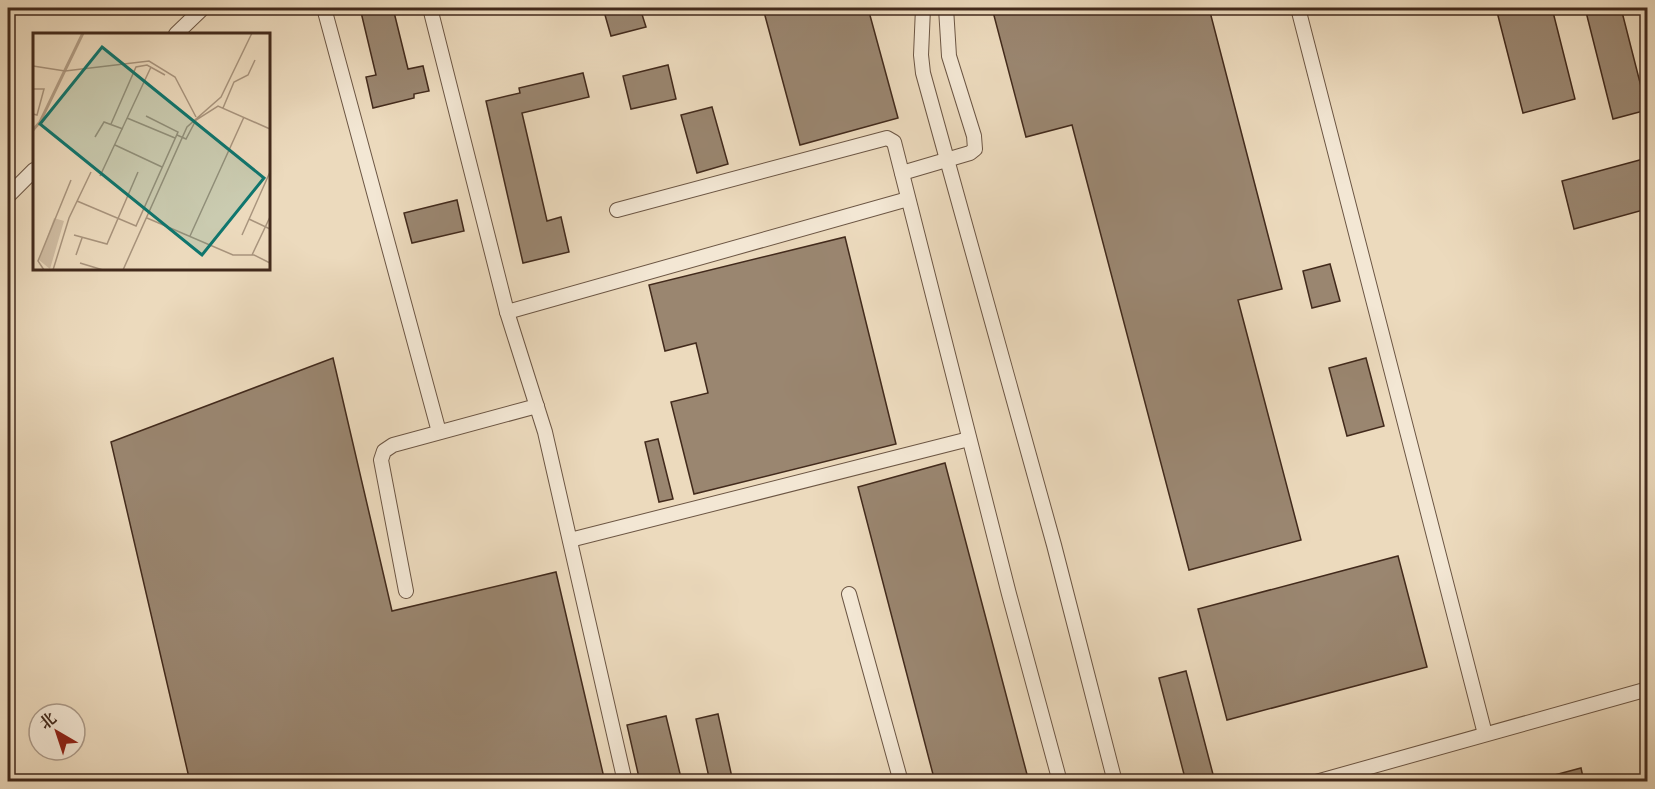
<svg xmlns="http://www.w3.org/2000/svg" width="1655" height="789" viewBox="0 0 1655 789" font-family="'IM FELL Double Pica','Noto Serif SC',serif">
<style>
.building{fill:#9a8670;stroke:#422a1c;stroke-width:1.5}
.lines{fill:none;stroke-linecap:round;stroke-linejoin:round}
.minor-casing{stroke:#6c5644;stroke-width:16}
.minor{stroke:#f3e7d4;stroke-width:14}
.inset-river{fill:none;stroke:#b29e86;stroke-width:3}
.inset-road{fill:none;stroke:#a8947d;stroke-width:1.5}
.view{fill:#0f766e;fill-opacity:0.15;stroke:#0f766e;stroke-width:3}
.inset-edge{fill:none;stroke:#422a1c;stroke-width:3}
</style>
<rect width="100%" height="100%" fill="#ecdabd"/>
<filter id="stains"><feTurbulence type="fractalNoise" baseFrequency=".00333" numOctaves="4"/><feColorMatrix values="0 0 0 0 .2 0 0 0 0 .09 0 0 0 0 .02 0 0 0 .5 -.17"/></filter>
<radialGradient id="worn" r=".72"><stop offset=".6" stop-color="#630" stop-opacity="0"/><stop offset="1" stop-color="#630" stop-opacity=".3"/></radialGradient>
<g class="building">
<polygon points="360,8 393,8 408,69 423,66 429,91 414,94 414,98 373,108 366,77 376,75"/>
<polygon points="603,8 640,8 646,27 611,36"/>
<polygon points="780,8 868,8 898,118 800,145 764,12"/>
<polygon points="992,8 1209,8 1282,289 1238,300 1301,540 1189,570 1072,125 1026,137"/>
<polygon points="1496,8 1552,8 1575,99 1523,113"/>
<polygon points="1585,8 1621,8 1647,110 1613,119"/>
<polygon points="668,65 676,99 631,109 623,76"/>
<polygon points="583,73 589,97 522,113 547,221 561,217 569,252 523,263 486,101 520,93 519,88"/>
<polygon points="712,107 728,164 697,173 681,115"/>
<polygon points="1647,158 1647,209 1574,229 1562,181"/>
<polygon points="457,200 464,231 412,243 404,213"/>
<polygon points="845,237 896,444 694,494 671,402 708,393 696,343 665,351 649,285"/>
<polygon points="1330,264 1340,301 1312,308 1303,271"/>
<polygon points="333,358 392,611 556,572 605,782 190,782 111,442"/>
<polygon points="1366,358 1384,426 1347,436 1329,368"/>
<polygon points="658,439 673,499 659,502 645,442"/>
<polygon points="945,463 1029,782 935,782 858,487"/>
<polygon points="1398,556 1427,667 1227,720 1198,609"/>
<polygon points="1186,671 1215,782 1186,782 1159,678"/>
<polygon points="718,714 733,782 710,782 696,719"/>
<polygon points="666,716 682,782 640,782 627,725"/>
<polygon points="1581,768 1584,782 1543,782 1543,778"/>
</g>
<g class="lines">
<g class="minor-casing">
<g id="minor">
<polyline points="324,8 439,432"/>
<polyline points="430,8 507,312 545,432 625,782"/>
<polyline points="923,8 921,55 923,73 1054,545 1115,782"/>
<polyline points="1298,8 1485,734"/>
<polyline points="176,34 203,8"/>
<polyline points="902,173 970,153 975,149 974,136 949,56 946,8"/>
<polyline points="8,196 34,170"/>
<polyline points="617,210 887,138 894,142 1009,594 1060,782"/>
<polyline points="507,312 908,199"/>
<polyline points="570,540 969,439"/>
<polyline points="406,591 381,460 384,451 393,445 537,406"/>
<polyline points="849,594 901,782"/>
<polyline points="1316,782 1648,689"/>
</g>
</g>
<use href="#minor" class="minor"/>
</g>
<g transform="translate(33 33)">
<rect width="237" height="237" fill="#ecdabd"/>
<path d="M21,185l10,3 -14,48 -11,-9z" fill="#cfbca2"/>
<path class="inset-river" d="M0,97l7,-8 43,-89"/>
<path class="inset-road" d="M0,33l32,5 84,-10 26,16 21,40M0,56h11l-7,26 -4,-1M190,75l11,-26 14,-7 7,-15M94,85l48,20M78,91l25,-57 11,-2 18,10M144,102l9,4 10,-19 22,-14 52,23M62,104l9,-15 19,7M82,112l47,22M67,143l51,-109M44,168l59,25 42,-94 -32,-16M114,185l86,37h21l16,8M216,186l21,10M41,202l33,9 31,-72M209,202l28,-63M157,203l54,-119M43,222l6,-17M219,222l18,-38M47,230l23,7M11,237l-6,-9 33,-81M20,237l16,-52 22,-46M90,237l64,-143 34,-30 31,-64"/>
<path class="view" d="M69,14l162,131 -62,77 -162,-131z"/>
<rect width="237" height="237" class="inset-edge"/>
</g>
<rect width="1655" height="789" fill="none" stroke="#ecdabd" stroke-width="30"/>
<rect x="9" y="9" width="1637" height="771" fill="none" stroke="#422a1c" stroke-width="3"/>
<rect x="15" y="15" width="1625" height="759" fill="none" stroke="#422a1c" stroke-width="1.5"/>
<g transform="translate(57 732) rotate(321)"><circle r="28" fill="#f3e7d4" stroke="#ac9b8a" stroke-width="1.5"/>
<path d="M0-4.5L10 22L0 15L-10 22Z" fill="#8f2418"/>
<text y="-9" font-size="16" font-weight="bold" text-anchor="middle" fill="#422a1c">北</text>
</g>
<rect width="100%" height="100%" filter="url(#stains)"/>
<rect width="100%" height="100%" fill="url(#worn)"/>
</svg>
